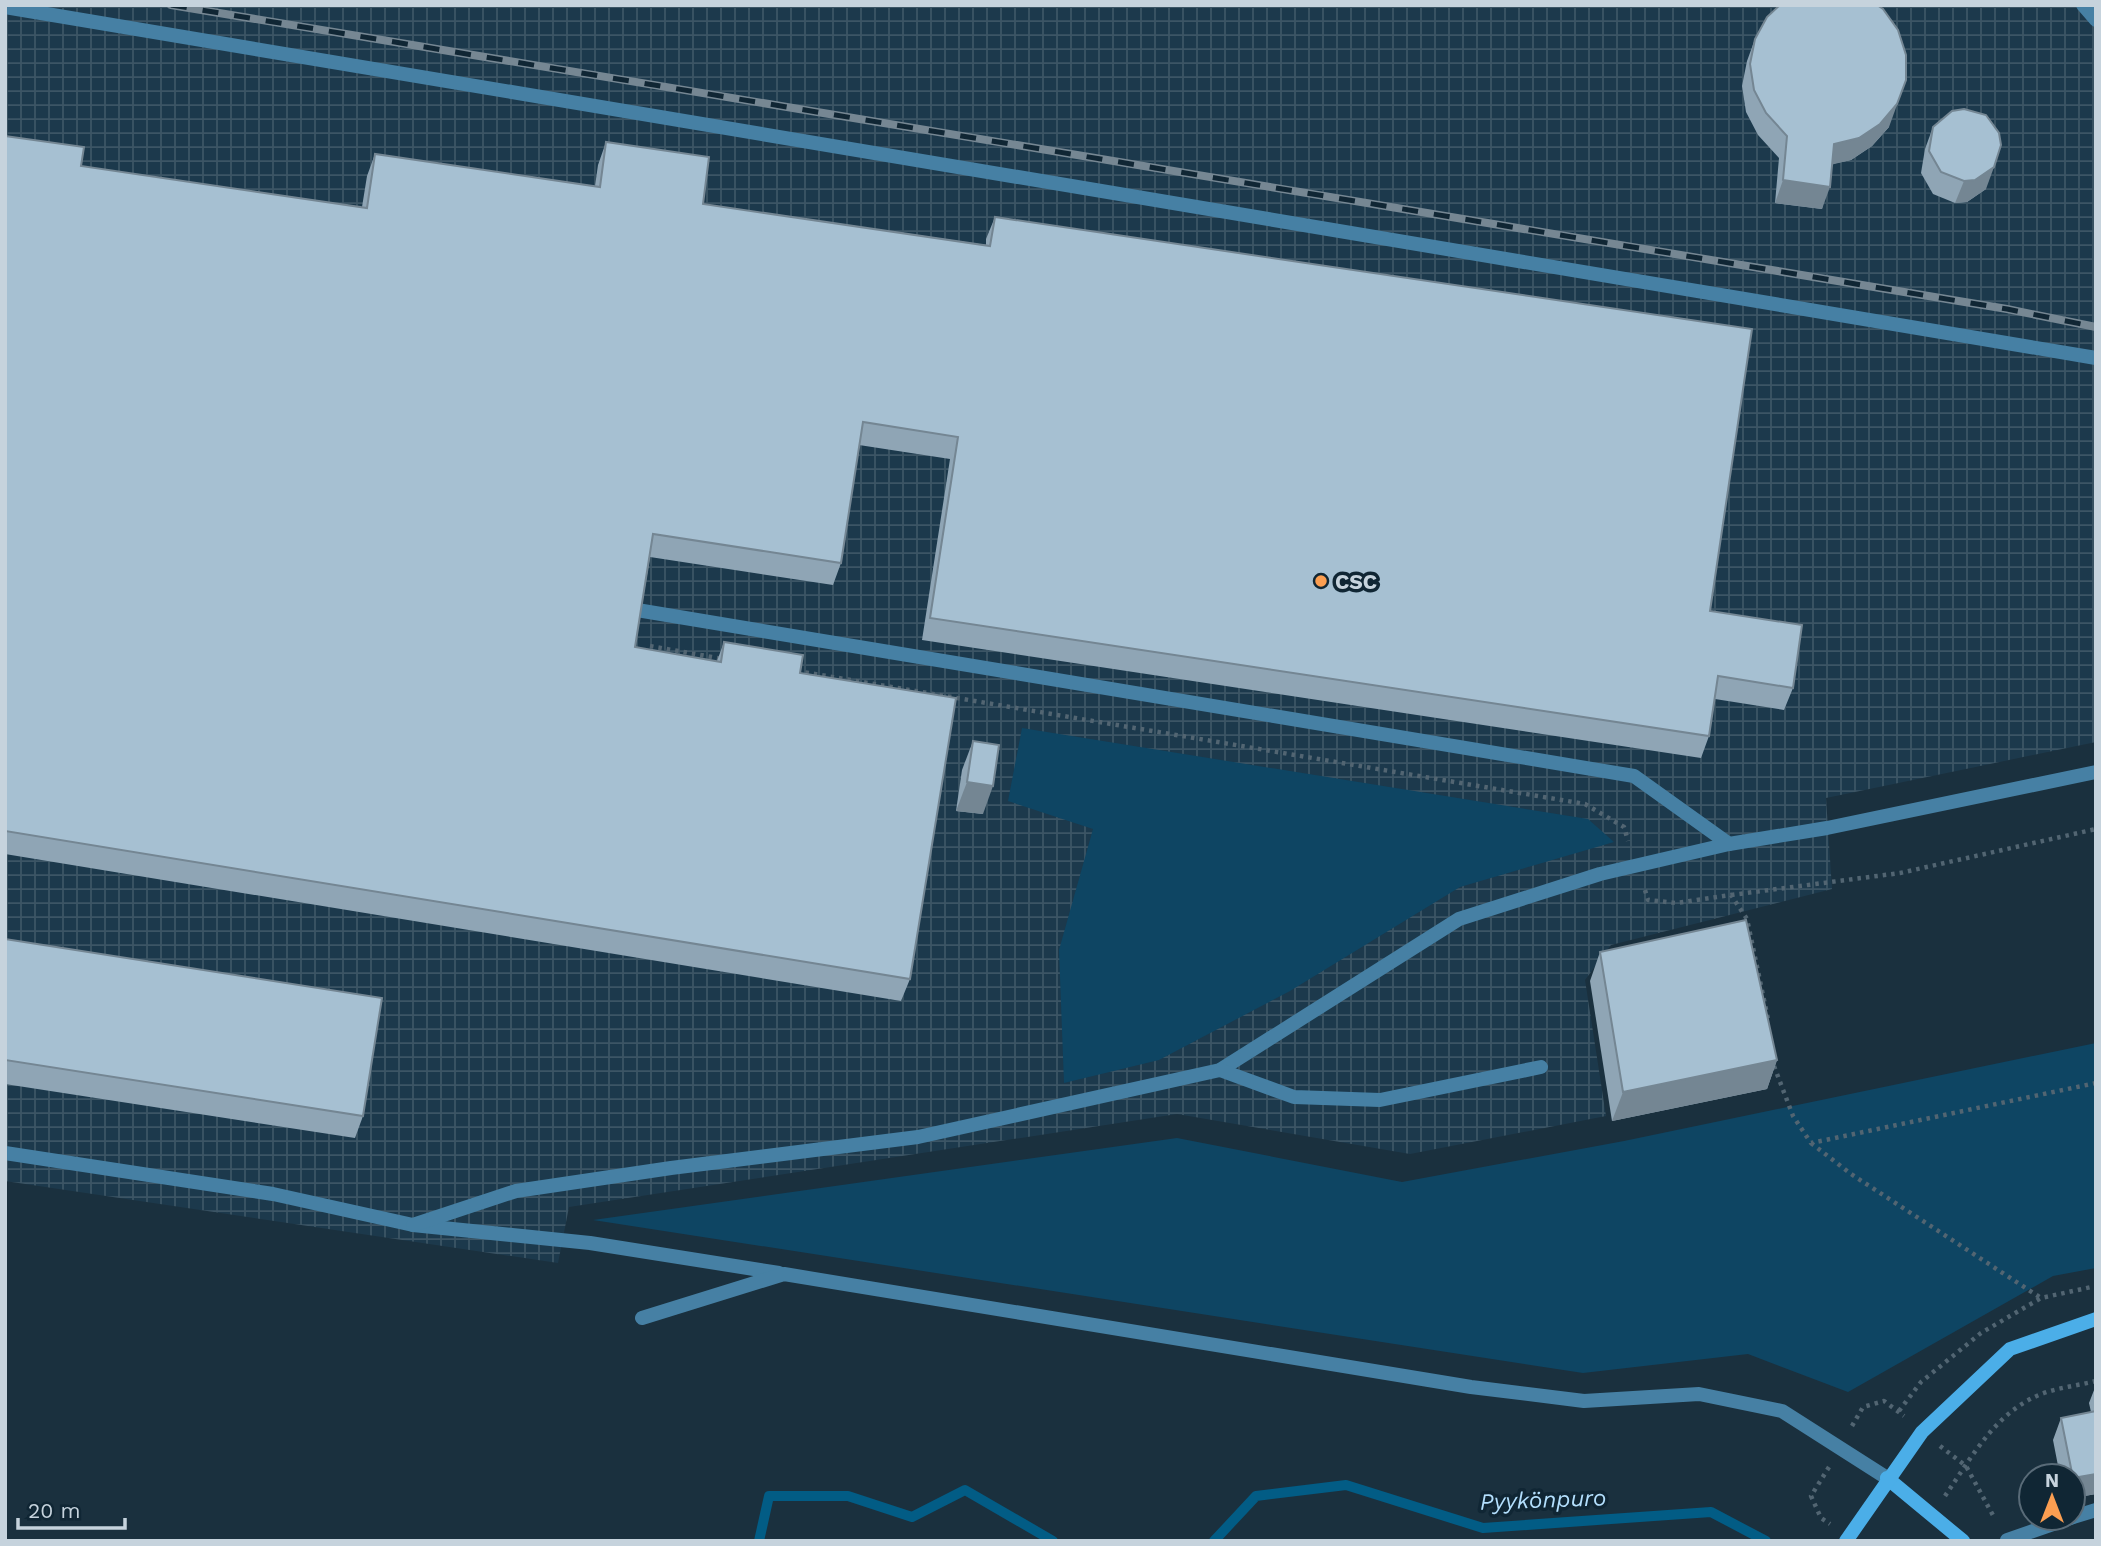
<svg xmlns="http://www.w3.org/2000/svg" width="2101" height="1546" viewBox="0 0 2101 1546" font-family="'Work Sans',sans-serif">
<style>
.industrial{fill:url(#industrial-grid)}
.green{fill:#0e4563}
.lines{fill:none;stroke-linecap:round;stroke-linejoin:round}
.stream{stroke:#025c85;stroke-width:10}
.path{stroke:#526572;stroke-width:4.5;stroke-dasharray:3.5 5;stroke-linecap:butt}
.lane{stroke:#4680a4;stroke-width:14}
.street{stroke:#4680a4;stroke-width:14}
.secondary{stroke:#4baee8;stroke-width:14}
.rail-casing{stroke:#768793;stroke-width:8}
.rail{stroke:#102634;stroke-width:5;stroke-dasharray:16;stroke-linecap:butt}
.wall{fill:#8fa5b5}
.shaded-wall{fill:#748693}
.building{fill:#a6c0d2;stroke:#748693;stroke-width:2}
.poi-dot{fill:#fb9e51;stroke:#102634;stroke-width:2.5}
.labels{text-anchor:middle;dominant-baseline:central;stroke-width:7;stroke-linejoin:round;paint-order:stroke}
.poi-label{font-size:21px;font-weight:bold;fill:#c6d3dd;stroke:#102634;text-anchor:start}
.water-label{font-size:23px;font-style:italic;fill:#b3dffd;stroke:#102634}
</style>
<defs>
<pattern id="industrial-grid" width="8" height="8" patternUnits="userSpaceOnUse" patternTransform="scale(1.75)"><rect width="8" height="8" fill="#1c394c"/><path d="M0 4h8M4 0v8" fill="none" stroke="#3c5565"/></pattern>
</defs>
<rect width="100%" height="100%" fill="#1a303e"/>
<polygon class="industrial" points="5,5 2096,5 2096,742 1826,798 1832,889 1611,945 1585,980 1606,1116 1410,1154 1177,1114 569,1207 558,1263 5,1181"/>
<g class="green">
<polygon points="1022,728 1588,819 1614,842 1460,887 1290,991 1159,1060 1064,1083 1059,950 1093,829 1008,801"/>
<polygon points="2096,1043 2096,1268 2053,1276 1848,1392 1748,1354 1583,1373 593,1220 1177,1138 1402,1182 1624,1141"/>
</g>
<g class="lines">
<g class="stream">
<polyline points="759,1541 769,1496 848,1496 912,1517 965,1490 1053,1541"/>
<polyline points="1214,1541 1256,1496 1346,1485 1483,1528 1711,1512 1766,1541"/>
</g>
<g class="path">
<polyline points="650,646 723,659"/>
<polyline points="797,671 1585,804 1624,827 1628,841"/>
<polyline points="1645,890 1648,900 1676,903 1731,895 1747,919 1768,1019"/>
<polyline points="1731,895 1900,873 2096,829"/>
<polyline points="1774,1066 1793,1116 1811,1143 2096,1083"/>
<polyline points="1811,1143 1851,1174 2041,1298"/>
<polyline points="1899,1411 1921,1382 1981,1333 2041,1298 2096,1286"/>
<polyline points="1852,1426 1863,1407 1884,1401 1904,1416"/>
<polyline points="1940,1446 1966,1466 1995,1519"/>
<polyline points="1829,1467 1811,1496 1821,1518 1830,1524"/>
<path d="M1945,1496c28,-41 53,-88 102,-104 16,-5 33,-7 49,-11"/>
</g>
<g class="lane">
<polyline points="637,610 1634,776 1729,844"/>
<polyline points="5,1153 273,1194 413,1225 590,1243 779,1273"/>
<polyline points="413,1225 516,1191 671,1168 918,1137 1220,1070 1459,919 1600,874 1729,844 1827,828 2096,772"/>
<polyline points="642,1318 784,1274 1471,1387 1584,1401 1699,1394 1782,1411 1887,1478"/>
<polyline points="2073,1517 2096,1510"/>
<polyline points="2007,1540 2071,1518"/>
</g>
<g class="street">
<polyline points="2083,5 2096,20"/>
<polyline points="5,7 2096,358"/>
<polyline points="1220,1070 1294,1097 1380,1100 1541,1067"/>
</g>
<g class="secondary">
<polyline points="1887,1478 1963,1541"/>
<polyline points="1846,1541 1922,1432 2010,1349 2096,1319"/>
</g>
<g class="rail-casing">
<polyline id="rail" points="171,5 2007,309 2096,327"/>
</g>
<use href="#rail" class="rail"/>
</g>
<g class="wall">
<polygon points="1755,39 1889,127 1872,146 1851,160 1832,164 1822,209 1775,203 1779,158 1758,135 1746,112 1742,86 1747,61"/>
<polygon points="1933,127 1986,189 1967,202 1955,203 1933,194 1921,173 1925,149"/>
<polygon points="5,136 81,166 362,207 367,176 375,154 595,186 598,165 606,142 703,204 986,245 986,239 995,217 1710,611 1793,688 1784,710 1715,699 1709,736 1701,758 922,640 950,459 859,445 841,563 833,585 650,557 635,647 717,661 724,642 800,673 910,979 901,1001 5,854"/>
<polygon points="973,741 983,814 956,811 962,770"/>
<polygon points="5,939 363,1116 355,1138 5,1084"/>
<polygon points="1600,952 1777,1060 1767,1089 1612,1121 1590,981"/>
<polygon points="2096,1385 2096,1494 2073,1498 2073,1476 2060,1476 2053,1440 2061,1418 2091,1412 2089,1403"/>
</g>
<g class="shaded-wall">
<polygon points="1906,80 1889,127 1872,146 1851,160 1826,166 1834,144"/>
<polygon points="1994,167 1986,189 1967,202 1955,203 1964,181"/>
<polygon points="1783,180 1830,187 1822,209 1775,203"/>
<polygon points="967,782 993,786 983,814 956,811"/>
<polygon points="1777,1060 1767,1089 1612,1121 1623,1092"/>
<polygon points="2096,1474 2096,1494 2073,1498 2073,1478"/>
</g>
<g class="building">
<polygon points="1780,5 1877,5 1883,9 1898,30 1906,55 1906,80 1897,104 1880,124 1859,138 1834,144 1830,187 1783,180 1787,136 1766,113 1754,90 1750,64 1755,39 1767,17"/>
<polygon points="1964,109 1986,115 1999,133 2001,145 1994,167 1975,180 1964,181 1941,172 1929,151 1933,127 1952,111"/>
<polygon points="5,136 84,147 81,166 367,208 375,154 600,187 606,142 709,157 703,204 990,246 995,217 1752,329 1710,611 1802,625 1793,688 1718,676 1709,736 930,618 958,437 863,422 841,563 653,534 635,647 721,662 724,642 803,655 800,673 956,698 910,979 5,831"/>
<polygon points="973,741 999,745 993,786 967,782"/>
<polygon points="1746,920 1777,1060 1623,1092 1600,952"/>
<polygon points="5,939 382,998 363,1116 5,1060"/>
<polygon points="2096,1411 2096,1474 2073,1478 2061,1418"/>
</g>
<circle class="poi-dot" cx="1321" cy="581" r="7"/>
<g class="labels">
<g class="poi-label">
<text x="1335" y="581">CSC</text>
</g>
<g class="water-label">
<text transform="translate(1543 1500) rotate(-2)">Pyykönpuro</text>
</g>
</g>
<rect width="2101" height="1546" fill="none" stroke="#c6d3dd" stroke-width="14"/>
<g transform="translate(2052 1497)"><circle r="33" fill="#102634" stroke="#596b78" stroke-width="2"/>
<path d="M0-5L12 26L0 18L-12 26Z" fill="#fb9e51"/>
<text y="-10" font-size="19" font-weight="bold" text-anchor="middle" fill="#c6d3dd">N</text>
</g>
<path d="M18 1518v10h107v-10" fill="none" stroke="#c6d3dd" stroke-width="3.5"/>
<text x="28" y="1518" font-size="21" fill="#c6d3dd" stroke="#102634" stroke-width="5" paint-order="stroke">20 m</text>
</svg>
